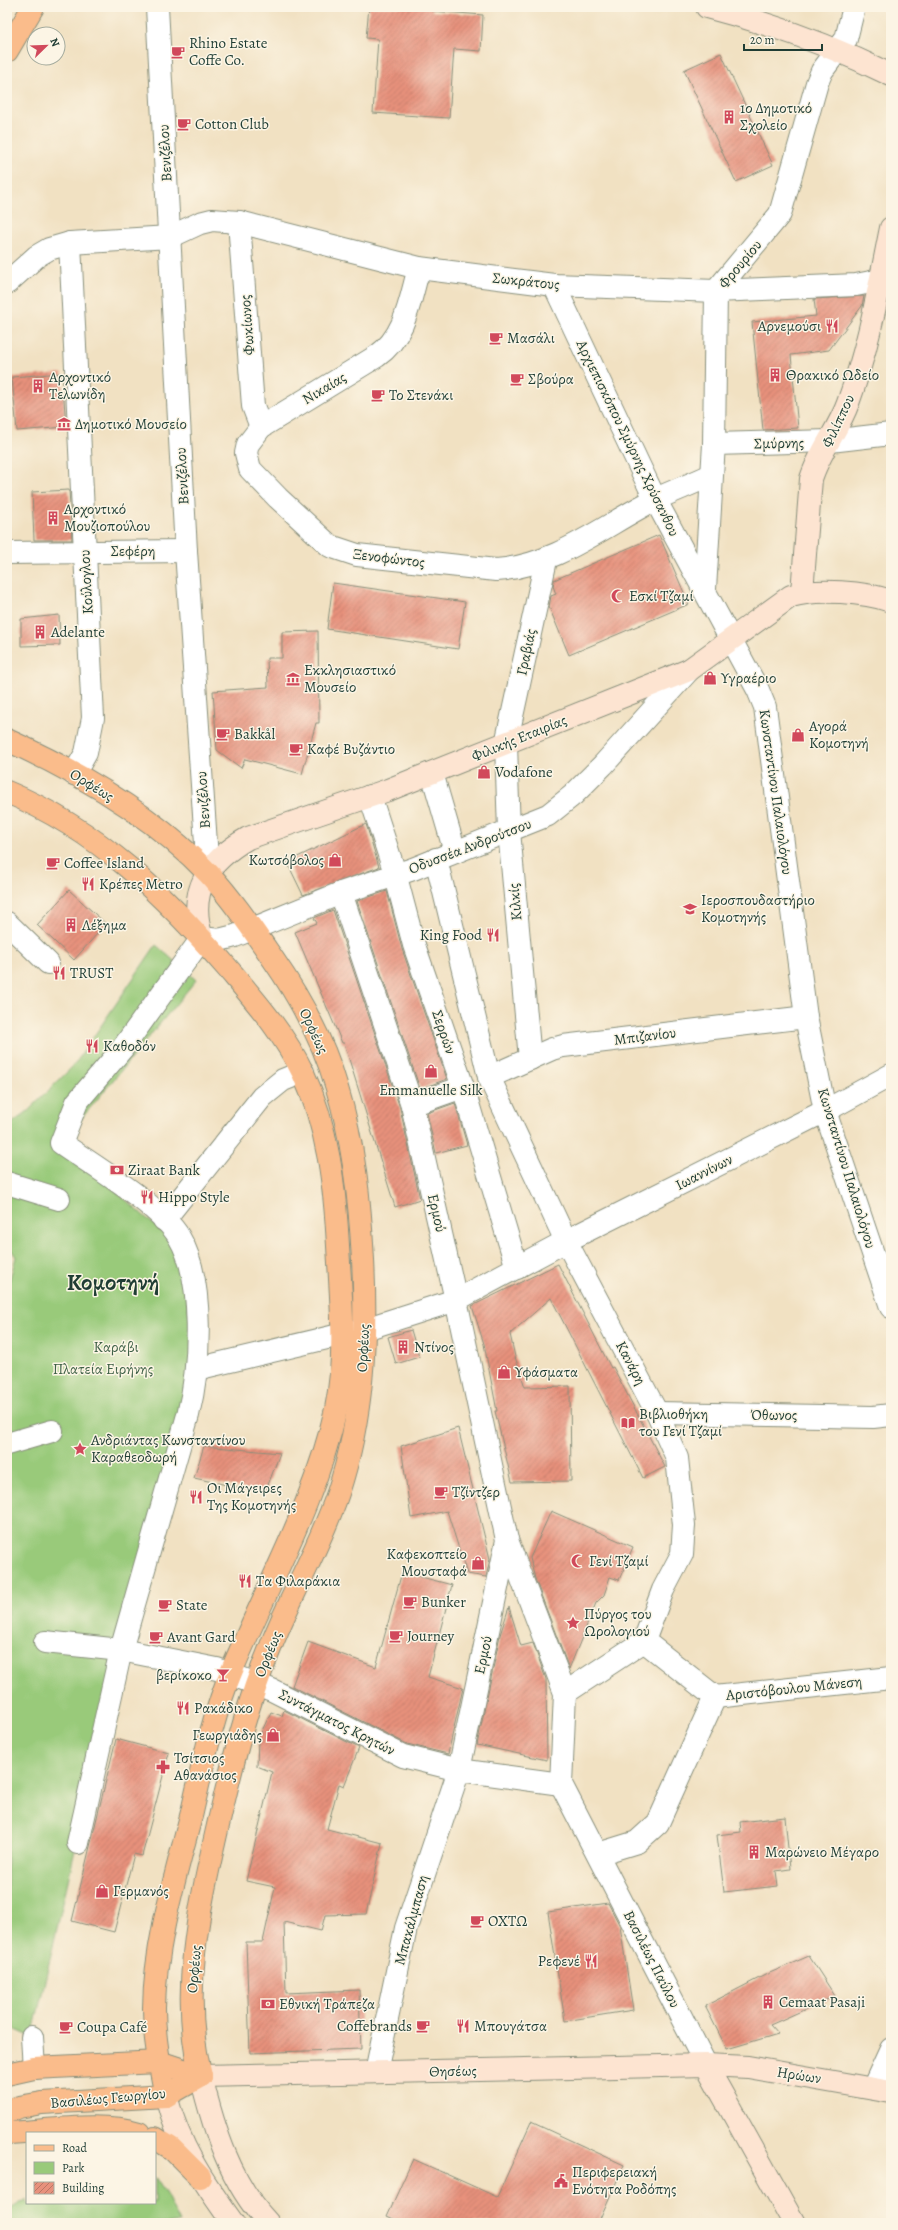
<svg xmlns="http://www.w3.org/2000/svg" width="898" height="2230" viewBox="0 0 898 2230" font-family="Alegreya,serif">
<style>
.park{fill:#99ca7a;stroke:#5c8457}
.building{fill:url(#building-hatch)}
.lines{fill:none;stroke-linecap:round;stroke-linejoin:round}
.street-casing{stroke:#888f7b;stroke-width:24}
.secondary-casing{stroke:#888f7b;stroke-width:24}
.primary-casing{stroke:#888f7b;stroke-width:24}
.street{stroke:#fff;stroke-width:22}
.secondary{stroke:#fde4d1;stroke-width:22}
.primary{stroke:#fabc8b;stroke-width:22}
.labels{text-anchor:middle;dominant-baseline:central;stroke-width:3;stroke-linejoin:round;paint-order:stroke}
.poi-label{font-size:15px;fill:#1f3d34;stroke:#fcf5e5;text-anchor:start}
.street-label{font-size:15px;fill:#1f3d34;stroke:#fcf5e5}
.park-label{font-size:15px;fill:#3e6046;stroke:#fcf5e5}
.town-label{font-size:23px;font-weight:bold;fill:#1f3d34;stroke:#fcf5e5}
</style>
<defs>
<pattern id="building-hatch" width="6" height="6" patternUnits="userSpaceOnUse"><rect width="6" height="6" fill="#e7917c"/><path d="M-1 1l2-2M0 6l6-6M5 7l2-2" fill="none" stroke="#bb7866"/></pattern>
</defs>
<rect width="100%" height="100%" fill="#fcf5e5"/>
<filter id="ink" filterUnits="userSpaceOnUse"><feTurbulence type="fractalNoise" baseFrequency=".025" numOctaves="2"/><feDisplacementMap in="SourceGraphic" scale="8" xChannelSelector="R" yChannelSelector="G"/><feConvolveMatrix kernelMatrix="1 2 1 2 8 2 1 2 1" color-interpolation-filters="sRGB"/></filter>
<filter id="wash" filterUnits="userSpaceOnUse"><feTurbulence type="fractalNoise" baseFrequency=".012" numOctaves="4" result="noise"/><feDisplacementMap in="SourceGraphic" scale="16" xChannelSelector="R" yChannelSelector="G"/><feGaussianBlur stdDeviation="0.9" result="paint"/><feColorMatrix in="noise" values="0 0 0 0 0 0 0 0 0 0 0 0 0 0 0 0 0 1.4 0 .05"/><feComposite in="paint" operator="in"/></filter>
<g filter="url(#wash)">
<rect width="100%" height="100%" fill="#f1e1c2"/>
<g class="park">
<polygon points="156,945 196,980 61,1143 176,1244 199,1365 121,1650 32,2037 7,2026 7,1289 16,1257 7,1243 7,1127 28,1111 75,1064"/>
<polygon points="155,2177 167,2196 180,2223 7,2223 7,2211 27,2199 27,2203 155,2203"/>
</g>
<g id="blocks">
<g class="building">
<polygon points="369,7 433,7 432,11 483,15 481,51 454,49 449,118 373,113 378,39 366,38"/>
<polygon points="721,53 773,165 736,182 684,70"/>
<polygon points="864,296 862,306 829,350 791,355 798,428 763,430 752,322 816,316 814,299"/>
<polygon points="62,373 66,427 17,431 12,377"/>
<polygon points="69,490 72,540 34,540 32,492"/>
<polygon points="659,535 689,604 569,655 549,607 551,596 556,594 553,586 554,580"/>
<polygon points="333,583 465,602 458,649 327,629"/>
<polygon points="59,615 60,645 21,646 21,619"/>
<polygon points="318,631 319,723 316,723 302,774 245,759 241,768 217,750 213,691 268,687 267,658 282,658 282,632"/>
<polygon points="366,824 379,867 303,895 287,862"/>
<polygon points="69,890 106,924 74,960 37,925"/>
<polygon points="387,891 402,949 447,1079 420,1089 357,901"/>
<polygon points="333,910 400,1108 420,1199 395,1207 344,1043 342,1043 295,932 317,923 314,918"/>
<polygon points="455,1103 467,1145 436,1153 427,1113"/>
<polygon points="558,1264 611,1368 613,1367 665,1467 643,1478 551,1298 510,1334 515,1357 525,1387 570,1386 571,1481 512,1482 495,1411 497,1411 484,1344 472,1306"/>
<polygon points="411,1330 419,1357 396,1364 388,1337"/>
<polygon points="458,1428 490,1559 486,1577 467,1574 447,1511 411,1518 401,1446"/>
<polygon points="204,1446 280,1453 265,1493 194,1478"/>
<polygon points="551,1511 633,1547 619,1580 610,1577 604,1595 596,1603 569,1669 535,1579 530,1558"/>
<polygon points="402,1572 452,1585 428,1677 463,1688 448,1754 407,1744 292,1686 308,1642 376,1667"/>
<polygon points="509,1607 521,1646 533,1643 546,1679 547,1760 477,1745 500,1635"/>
<polygon points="284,1710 359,1748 344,1786 339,1784 327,1829 382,1843 366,1914 325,1915 321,1931 284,1922 286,1993 359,1990 361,2049 250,2053 246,1942 263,1942 275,1887 246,1881 272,1772 257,1766 258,1739 271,1712 282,1716"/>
<polygon points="116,1739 169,1753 142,1856 134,1854 114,1932 72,1921"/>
<polygon points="785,1817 790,1869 776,1871 778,1886 724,1892 717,1835 741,1832 740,1822"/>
<polygon points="608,1903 620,1926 633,2010 565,2021 548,1912"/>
<polygon points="809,1956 835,1996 770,2025 778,2034 727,2049 705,2006 765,1975"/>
<polygon points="531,2122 624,2165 598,2223 402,2223 387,2216 413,2159 497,2197"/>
</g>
</g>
</g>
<g filter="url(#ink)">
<use href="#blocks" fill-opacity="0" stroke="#888f7b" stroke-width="1"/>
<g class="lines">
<g class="street-casing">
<g id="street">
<polyline points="157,7 186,551 208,873"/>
<polyline points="239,222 253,406 261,427"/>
<polyline points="70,243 93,718 86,753 74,774"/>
<path d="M419,268c-9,31 -13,68 -42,88l-116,71 -13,17 -2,9 4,16 28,29 52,48 27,9 139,15c59,-4 107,-44 158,-70 19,-9 38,-16 57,-25"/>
<polyline points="7,283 37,256 49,249 70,243 170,237 200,223 212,220 239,222 419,268 554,285 716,291 856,285 891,278"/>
<polyline points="554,285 655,499 758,690 765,707 806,1017 825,1111 891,1307"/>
<polyline points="714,444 830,441 891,434"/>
<polyline points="7,553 186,551"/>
<polyline points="705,589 714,444 716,291 780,214 817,83 822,71 846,39 854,7"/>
<polyline points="432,773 455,852"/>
<polyline points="370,796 395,873 414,945 463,1087 517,1268"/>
<polyline points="436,859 489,1077 566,1241 657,1413 677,1458 684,1525 682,1554 663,1590 644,1641 565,1693"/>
<polyline points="341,893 412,1105 456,1300 507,1540 459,1770 406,1928 376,2072"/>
<polyline points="7,923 48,963"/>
<polyline points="530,1059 509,831 506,744 546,560"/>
<polyline points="489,1077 552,1049 563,1046 806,1017"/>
<polyline points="412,1105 463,1087"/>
<polyline points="7,1183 59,1199"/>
<polyline points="164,1220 262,1097 283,1080 303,1072"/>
<polyline points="196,1369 365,1329 456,1300 566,1241 825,1111 891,1075"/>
<polyline points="657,1413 873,1417 891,1415"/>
<polyline points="7,1444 52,1431"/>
<polyline points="507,1540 565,1693 561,1784 706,2065"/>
<polyline points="644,1641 715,1697 891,1678"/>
<polyline points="45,1642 121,1650 217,1669 272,1690 403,1756 459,1770 561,1784"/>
<path d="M78,1843l43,-193 67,-235c12,-48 17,-135 -9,-178 -18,-31 -87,-72 -118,-94l16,-41 45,-53 80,-111 17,2 16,-4 106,-43 72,-24 135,-54 25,-20 30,-30 86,-95"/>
<polyline points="598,1854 637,1842 658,1823 715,1697"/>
<polyline points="32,2037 34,2068"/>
<polyline points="873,2088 891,2049"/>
</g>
</g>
<g class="secondary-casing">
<g id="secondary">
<path d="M707,7c67,17 123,38 184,68"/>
<path d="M802,592l9,-113c8,-27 28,-50 37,-76 21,-57 31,-116 43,-175"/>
<path d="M202,938c-15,-47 6,-77 46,-100l140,-48 301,-120 102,-74c26,-8 74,-4 100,5"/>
<polyline points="706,2065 794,2223"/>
<path d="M166,2096c14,52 36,84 67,127"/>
<path d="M268,2223c-38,-41 -54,-93 -67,-147l505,-11 42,2 143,25"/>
</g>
</g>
<g class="primary-casing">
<g id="primary">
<polyline points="7,51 33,7"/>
<path d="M7,740c71,32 148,77 202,134 24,26 44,56 64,85 27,39 51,83 64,129 17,55 23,114 26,172 4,79 0,158 -25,233 -18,53 -47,102 -67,153 -24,57 -38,115 -52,175 -19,84 -40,170 -18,255"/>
<path d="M7,792c92,38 159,105 223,179 27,32 55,64 73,102 25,54 32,115 35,173 3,54 9,109 -2,163 -20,91 -68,175 -104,261 -19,45 -29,94 -40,142 -16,63 -37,130 -38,196 0,30 6,59 12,88"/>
<polyline points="7,2074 34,2068 159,2062 201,2076"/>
<polyline points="7,2112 19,2107 42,2103 166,2096 201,2076"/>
<path d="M7,2133c41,-2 94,-12 132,0"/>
<polyline points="155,2138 171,2148 200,2177"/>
</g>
</g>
<use href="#street" class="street"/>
<use href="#secondary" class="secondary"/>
<use href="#primary" class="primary"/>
</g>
</g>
<defs>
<g id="cafe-bare" transform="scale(1.08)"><path d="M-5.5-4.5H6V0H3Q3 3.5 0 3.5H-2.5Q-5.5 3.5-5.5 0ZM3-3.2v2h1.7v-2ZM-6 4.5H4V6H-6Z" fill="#d1495b" stroke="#fcf5e5" stroke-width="2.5" paint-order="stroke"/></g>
<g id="building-bare" transform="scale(1.08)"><path d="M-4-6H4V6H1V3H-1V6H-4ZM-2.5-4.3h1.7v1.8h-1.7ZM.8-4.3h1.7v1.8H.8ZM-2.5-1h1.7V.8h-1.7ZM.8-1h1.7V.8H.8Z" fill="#d1495b" stroke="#fcf5e5" stroke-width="2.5" paint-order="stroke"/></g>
<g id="restaurant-bare" transform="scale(1.08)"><path d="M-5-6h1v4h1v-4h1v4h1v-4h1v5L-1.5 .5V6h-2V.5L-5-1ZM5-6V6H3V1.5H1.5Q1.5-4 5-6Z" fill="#d1495b" stroke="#fcf5e5" stroke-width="2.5" paint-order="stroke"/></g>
<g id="museum-bare" transform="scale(1.08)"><path d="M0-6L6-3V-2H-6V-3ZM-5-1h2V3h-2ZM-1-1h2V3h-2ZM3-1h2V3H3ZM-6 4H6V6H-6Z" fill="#d1495b" stroke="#fcf5e5" stroke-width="2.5" paint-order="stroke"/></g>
<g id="mosque-bare" transform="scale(1.08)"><path d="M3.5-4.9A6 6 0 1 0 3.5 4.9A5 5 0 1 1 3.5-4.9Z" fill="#d1495b" stroke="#fcf5e5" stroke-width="2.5" paint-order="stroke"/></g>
<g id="shop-bare" transform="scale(1.08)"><path d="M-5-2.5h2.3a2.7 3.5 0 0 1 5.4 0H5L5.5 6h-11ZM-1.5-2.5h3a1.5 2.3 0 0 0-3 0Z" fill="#d1495b" stroke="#fcf5e5" stroke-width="2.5" paint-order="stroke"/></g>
<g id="school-bare" transform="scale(1.08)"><path d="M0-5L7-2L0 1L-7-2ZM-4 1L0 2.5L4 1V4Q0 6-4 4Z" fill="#d1495b" stroke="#fcf5e5" stroke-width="2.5" paint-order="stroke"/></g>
<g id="bank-bare" transform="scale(1.08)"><path d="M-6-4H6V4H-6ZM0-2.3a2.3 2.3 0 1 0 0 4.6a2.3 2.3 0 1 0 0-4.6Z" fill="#d1495b" stroke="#fcf5e5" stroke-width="2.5" paint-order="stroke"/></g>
<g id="library-bare" transform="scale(1.08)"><path d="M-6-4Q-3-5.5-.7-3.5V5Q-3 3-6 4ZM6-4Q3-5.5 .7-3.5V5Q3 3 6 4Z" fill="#d1495b" stroke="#fcf5e5" stroke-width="2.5" paint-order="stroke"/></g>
<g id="sight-bare" transform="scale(1.08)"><path d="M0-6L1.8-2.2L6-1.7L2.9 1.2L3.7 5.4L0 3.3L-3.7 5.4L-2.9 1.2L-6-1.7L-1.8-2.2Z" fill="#d1495b" stroke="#fcf5e5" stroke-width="2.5" paint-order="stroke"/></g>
<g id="bar-bare" transform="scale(1.08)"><path d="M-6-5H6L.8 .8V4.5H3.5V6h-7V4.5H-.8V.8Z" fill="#d1495b" stroke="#fcf5e5" stroke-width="2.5" paint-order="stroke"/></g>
<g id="pharmacy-bare" transform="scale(1.08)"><path d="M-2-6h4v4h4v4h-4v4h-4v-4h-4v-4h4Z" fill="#d1495b" stroke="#fcf5e5" stroke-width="2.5" paint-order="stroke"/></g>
<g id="civic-bare" transform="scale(1.08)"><path d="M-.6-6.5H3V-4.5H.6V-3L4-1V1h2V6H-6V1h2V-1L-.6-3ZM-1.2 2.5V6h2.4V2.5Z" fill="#d1495b" stroke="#fcf5e5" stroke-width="2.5" paint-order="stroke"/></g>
</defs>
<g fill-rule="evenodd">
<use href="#cafe-bare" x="178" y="52"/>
<use href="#building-bare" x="729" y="117"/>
<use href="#cafe-bare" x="184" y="124"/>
<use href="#restaurant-bare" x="832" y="326"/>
<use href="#cafe-bare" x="496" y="338"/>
<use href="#building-bare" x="775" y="375"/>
<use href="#cafe-bare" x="517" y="379"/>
<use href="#building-bare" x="38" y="386"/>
<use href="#cafe-bare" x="378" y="395"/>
<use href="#museum-bare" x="64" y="424"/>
<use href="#building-bare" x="53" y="518"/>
<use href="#mosque-bare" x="618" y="596"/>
<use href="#building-bare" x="40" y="632"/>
<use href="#shop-bare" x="710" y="678"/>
<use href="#museum-bare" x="293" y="679"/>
<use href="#cafe-bare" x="223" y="734"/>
<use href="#shop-bare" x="798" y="735"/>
<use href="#cafe-bare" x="296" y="749"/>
<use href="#shop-bare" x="484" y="772"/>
<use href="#shop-bare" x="335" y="860"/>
<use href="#cafe-bare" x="53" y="863"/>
<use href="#restaurant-bare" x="88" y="884"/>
<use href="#school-bare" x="690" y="909"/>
<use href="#building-bare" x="71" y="925"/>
<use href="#restaurant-bare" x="493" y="935"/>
<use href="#restaurant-bare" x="59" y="973"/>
<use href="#restaurant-bare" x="92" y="1046"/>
<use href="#shop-bare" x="431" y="1071"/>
<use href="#bank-bare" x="117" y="1170"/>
<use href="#restaurant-bare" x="147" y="1197"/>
<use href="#building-bare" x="403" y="1347"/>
<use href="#shop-bare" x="504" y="1372"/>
<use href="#library-bare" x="628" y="1423"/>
<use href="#sight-bare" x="80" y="1449"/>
<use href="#cafe-bare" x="441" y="1492"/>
<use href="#restaurant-bare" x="196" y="1497"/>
<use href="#mosque-bare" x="578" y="1561"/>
<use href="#shop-bare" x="478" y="1563"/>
<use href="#restaurant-bare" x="245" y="1581"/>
<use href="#cafe-bare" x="410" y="1602"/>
<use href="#cafe-bare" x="165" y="1605"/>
<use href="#sight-bare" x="573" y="1623"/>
<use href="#cafe-bare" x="396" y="1636"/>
<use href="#cafe-bare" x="156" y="1637"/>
<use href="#bar-bare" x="223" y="1675"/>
<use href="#restaurant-bare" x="183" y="1708"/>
<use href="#shop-bare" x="273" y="1735"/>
<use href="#pharmacy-bare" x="163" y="1767"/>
<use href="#building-bare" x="754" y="1852"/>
<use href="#shop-bare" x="102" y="1891"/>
<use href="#cafe-bare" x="477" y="1921"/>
<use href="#restaurant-bare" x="591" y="1961"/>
<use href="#building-bare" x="768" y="2002"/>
<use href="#bank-bare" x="268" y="2004"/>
<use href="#cafe-bare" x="423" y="2026"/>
<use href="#restaurant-bare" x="463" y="2026"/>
<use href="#cafe-bare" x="66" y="2027"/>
<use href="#civic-bare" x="561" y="2181"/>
</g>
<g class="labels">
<g class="poi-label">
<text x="189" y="43">Rhino Estate<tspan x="189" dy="17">Coffe Co.</tspan></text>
<text x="740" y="108">1ο Δημοτικό<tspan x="740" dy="17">Σχολείο</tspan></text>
<text x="195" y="124">Cotton Club</text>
<text x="821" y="326" text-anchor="end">Αρνεμούσι</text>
<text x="507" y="338">Μασάλι</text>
<text x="786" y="375">Θρακικό Ωδείο</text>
<text x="49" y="377">Αρχοντικό<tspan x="49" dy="17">Τελωνίδη</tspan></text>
<text x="528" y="379">Σβούρα</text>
<text x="389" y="395">Το Στενάκι</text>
<text x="75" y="424">Δημοτικό Μουσείο</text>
<text x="64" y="509">Αρχοντικό<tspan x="64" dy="17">Μουζιοπούλου</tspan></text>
<text x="629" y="596">Εσκί Τζαμί</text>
<text x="51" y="632">Adelante</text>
<text x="304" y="670">Εκκλησιαστικό<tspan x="304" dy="17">Μουσείο</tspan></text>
<text x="721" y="678">Υγραέριο</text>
<text x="809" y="726">Αγορά<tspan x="809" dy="17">Κομοτηνή</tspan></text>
<text x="234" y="734">Bakkål</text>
<text x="307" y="749">Καφέ Βυζάντιο</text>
<text x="495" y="772">Vodafone</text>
<text x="324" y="860" text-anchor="end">Κωτσόβολος</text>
<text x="64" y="863">Coffee Island</text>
<text x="99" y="884">Κρέπες Metro</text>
<text x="701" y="900">Ιεροσπουδαστήριο<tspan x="701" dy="17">Κομοτηνής</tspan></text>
<text x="82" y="925">Λέξημα</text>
<text x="482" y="935" text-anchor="end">King Food</text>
<text x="70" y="973">TRUST</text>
<text x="103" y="1046">Καθοδόν</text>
<text x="431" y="1090" text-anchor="middle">Emmanuelle Silk</text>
<text x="128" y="1170">Ziraat Bank</text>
<text x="158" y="1197">Hippo Style</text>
<text x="414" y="1347">Ντίνος</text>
<text x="515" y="1372">Υφάσματα</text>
<text x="639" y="1414">Βιβλιοθήκη<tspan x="639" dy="17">του Γενί Τζαμί</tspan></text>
<text x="91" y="1440">Ανδριάντας Κωνσταντίνου<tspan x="91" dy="17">Καραθεοδωρή</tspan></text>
<text x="207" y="1488">Οι Μάγειρες<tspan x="207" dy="17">Της Κομοτηνής</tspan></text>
<text x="452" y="1492">Τζίντζερ</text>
<text x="467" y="1554" text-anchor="end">Καφεκοπτείο<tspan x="467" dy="17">Μουσταφά</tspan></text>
<text x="589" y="1561">Γενί Τζαμί</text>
<text x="256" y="1581">Τα Φιλαράκια</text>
<text x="421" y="1602">Bunker</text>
<text x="176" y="1605">State</text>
<text x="584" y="1614">Πύργος του<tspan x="584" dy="17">Ωρολογιού</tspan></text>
<text x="407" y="1636">Journey</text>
<text x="167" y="1637">Avant Gard</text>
<text x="212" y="1675" text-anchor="end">βερίκοκο</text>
<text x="194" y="1708">Ρακάδικο</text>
<text x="262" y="1735" text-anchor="end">Γεωργιάδης</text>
<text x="174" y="1758">Τσίτσιος<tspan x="174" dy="17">Αθανάσιος</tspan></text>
<text x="765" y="1852">Μαρώνειο Μέγαρο</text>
<text x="113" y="1891">Γερμανός</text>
<text x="488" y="1921">ΟΧΤΩ</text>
<text x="580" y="1961" text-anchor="end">Ρεφενέ</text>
<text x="779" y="2002">Cemaat Pasaji</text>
<text x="279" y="2004">Εθνική Τράπεζα</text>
<text x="412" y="2026" text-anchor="end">Coffebrands</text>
<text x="474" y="2026">Μπουγάτσα</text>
<text x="77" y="2027">Coupa Café</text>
<text x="572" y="2172">Περιφερειακή<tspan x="572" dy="17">Ενότητα Ροδόπης</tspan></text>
</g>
<g class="street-label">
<text transform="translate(165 153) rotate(-93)">Βενιζέλου</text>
<text transform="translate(740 264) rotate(-50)">Φρουρίου</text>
<text transform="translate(526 281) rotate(6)">Σωκράτους</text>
<text transform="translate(247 325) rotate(-94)">Φωκίωνος</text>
<text transform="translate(324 388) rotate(-31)">Νικαίας</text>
<text transform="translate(838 421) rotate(-65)">Φιλίππου</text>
<text transform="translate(628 438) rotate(64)">Αρχιεπισκόπου Σμύρνης Χρύσανθου</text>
<text transform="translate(779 443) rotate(-1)">Σμύρνης</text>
<text transform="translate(182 476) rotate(-93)">Βενιζέλου</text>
<text x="133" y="551">Σεφέρη</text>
<text transform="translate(389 558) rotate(7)">Ξενοφώντος</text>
<text transform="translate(86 582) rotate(-93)">Κούλογλου</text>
<text transform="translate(526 652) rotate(-78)">Γραβιάς</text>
<text transform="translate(519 738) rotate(-22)">Φιλικής Εταιρίας</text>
<text transform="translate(92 785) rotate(32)">Ορφέως</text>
<text transform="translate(776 792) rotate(82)">Κωνσταντίνου Παλαιολόγου</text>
<text transform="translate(203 800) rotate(-94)">Βενιζέλου</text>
<text transform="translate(470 846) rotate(-21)">Οδυσσέα Ανδρούτσου</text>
<text transform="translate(515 902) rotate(-95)">Κιλκίς</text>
<text transform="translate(314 1031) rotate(65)">Ορφέως</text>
<text transform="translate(444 1032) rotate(71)">Σερρών</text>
<text transform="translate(645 1036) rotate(-7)">Μπιζανίου</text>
<text transform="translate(847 1168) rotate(73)">Κωνσταντίνου Παλαιολόγου</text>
<text transform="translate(704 1172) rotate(-27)">Ιωαννίνων</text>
<text transform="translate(437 1213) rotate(77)">Ερμού</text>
<text transform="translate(363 1348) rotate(-87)">Ορφέως</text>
<text transform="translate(631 1363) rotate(62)">Κανάρη</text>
<text x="774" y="1415">Όθωνος</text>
<text transform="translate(268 1654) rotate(-68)">Ορφέως</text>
<text transform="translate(483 1655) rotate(-78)">Ερμού</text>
<text transform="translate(794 1688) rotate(-6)">Αριστόβουλου Μάνεση</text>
<text transform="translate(337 1722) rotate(27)">Συντάγματος Κρητών</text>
<text transform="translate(411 1920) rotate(-75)">Μπακάλμπαση</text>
<text transform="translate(652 1959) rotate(63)">Βασιλέως Παύλου</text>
<text transform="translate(194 1969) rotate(-85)">Ορφέως</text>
<text transform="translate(453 2071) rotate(-1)">Θησέως</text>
<text transform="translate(799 2075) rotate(9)">Ηρώων</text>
<text transform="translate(108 2098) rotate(-5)">Βασιλέως Γεωργίου</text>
</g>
<g class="park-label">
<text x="116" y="1347">Καράβι</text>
<text x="103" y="1369">Πλατεία Ειρήνης</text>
</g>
<g class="town-label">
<text x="113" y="1282">Κομοτηνή</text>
</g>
</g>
<rect width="898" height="2230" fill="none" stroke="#fcf5e5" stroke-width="24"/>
<rect x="26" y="2132" width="130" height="72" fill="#fcf5e5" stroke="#a4ab9e"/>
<rect x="34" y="2145" width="20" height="6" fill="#fabc8b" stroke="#a4ab9e"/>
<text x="62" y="2152" font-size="12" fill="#1f3d34">Road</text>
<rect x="34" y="2162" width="20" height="12" fill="#99ca7a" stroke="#a4ab9e"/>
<text x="62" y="2172" font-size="12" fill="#1f3d34">Park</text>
<rect x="34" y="2182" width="20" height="12" fill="url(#building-hatch)" stroke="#a4ab9e"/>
<text x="62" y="2192" font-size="12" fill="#1f3d34">Building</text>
<g transform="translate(46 46) rotate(67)"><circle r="19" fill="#fcf5e5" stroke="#a4ab9e"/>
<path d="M0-3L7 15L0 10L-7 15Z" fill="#d1495b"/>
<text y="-6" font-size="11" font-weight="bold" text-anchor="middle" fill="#1f3d34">N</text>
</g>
<path d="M744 44v6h78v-6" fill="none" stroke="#1f3d34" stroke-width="2"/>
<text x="750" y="44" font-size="12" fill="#1f3d34" stroke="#fcf5e5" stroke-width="3" paint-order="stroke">20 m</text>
</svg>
